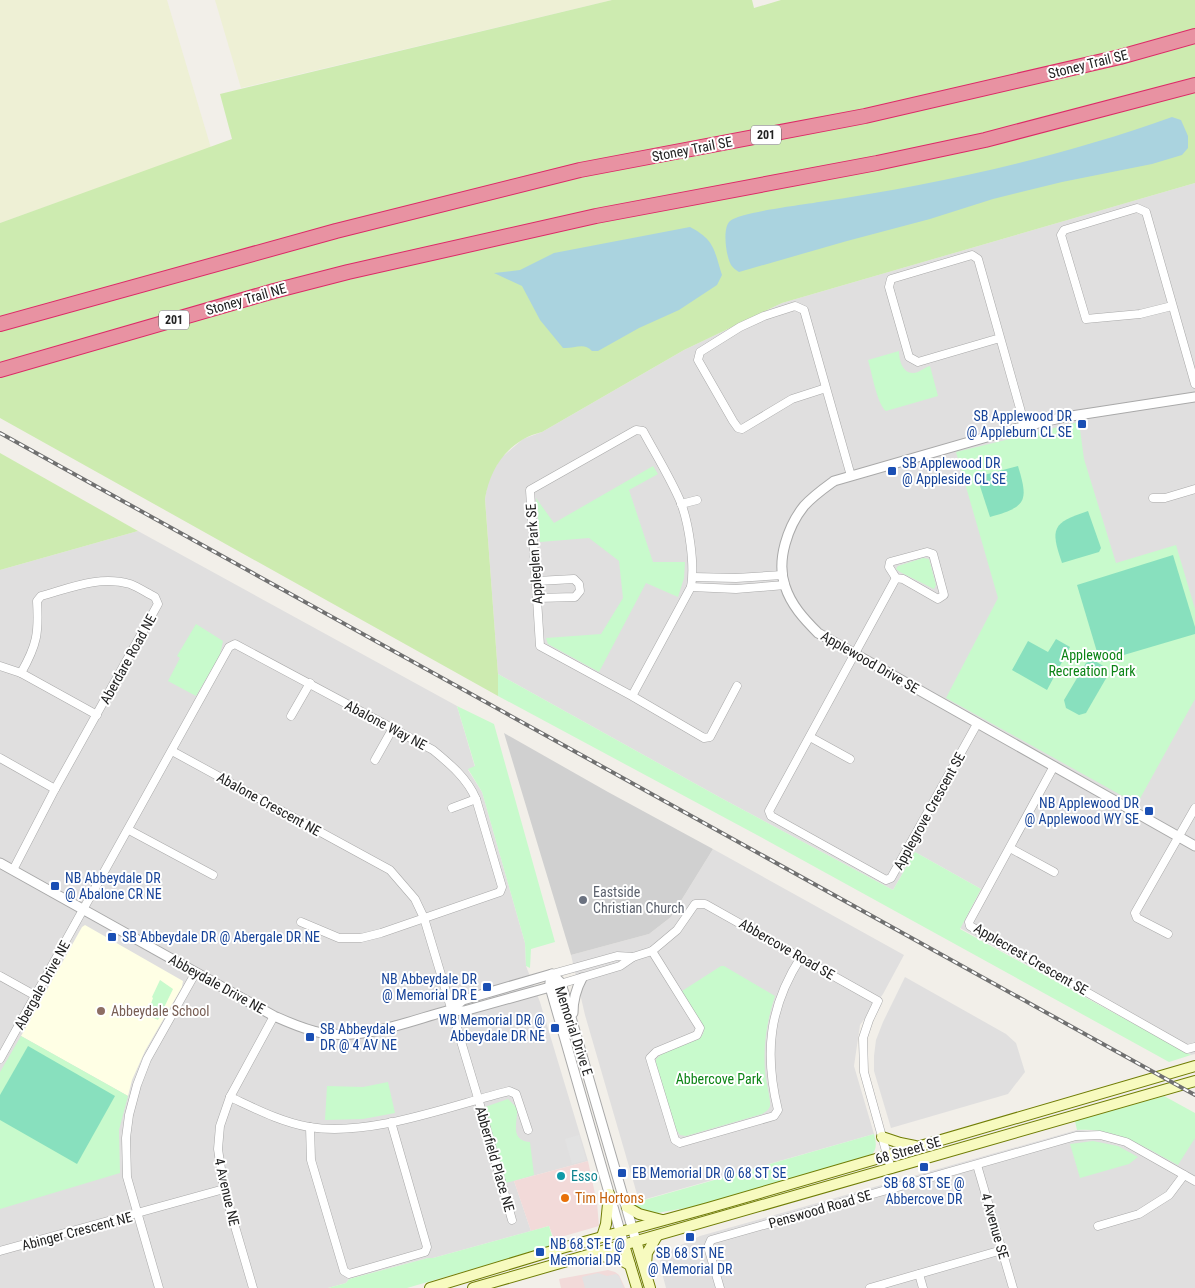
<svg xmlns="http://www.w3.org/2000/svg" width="1195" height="1288" viewBox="0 0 1195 1288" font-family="'Roboto Condensed',sans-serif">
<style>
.residential{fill:#e0dfdf}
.commercial{fill:#f2dad9}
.education{fill:#ffffe5}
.religious{fill:#d0d0d0}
.farmland{fill:#eef0d5}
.grass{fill:#cdebb0}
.park{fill:#c8facc}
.pitch{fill:#88e0be}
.parking{fill:#e2e2e2}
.water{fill:#aad3df}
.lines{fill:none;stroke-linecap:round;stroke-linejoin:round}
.minor-casing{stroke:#a9a9a9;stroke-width:9}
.tertiary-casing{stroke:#a9a9a9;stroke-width:11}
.secondary-casing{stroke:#707d05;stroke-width:12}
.motorway-casing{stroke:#dc2a67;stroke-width:16}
.minor{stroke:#fff;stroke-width:8}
.tertiary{stroke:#fff;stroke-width:9}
.secondary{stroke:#f7fabf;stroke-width:10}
.motorway{stroke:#e892a2;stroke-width:14}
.rail-casing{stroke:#707070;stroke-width:4}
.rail{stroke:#fff;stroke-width:2;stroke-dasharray:5.5;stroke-linecap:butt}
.transit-dot{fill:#1a4fb4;stroke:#fff;stroke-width:2}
.worship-dot{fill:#6b7280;stroke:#fff;stroke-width:2}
.education-dot{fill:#8d6e63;stroke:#fff;stroke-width:2}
.culture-dot{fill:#0f9aa8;stroke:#fff;stroke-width:2}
.food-dot{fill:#e8710a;stroke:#fff;stroke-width:2}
.labels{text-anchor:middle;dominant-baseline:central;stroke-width:4;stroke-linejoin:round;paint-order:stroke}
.shield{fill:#fff;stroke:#646464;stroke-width:1}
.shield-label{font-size:12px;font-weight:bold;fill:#222}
.street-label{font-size:14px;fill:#222;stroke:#fff}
.transit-label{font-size:14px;fill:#164399;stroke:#fff;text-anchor:start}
.park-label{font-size:14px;fill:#0c8416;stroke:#fff}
.worship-label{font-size:14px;fill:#5b616d;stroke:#fff;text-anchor:start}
.education-label{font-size:14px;fill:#785e54;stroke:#fff;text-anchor:start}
.culture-label{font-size:14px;fill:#0d838f;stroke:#fff;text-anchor:start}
.food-label{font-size:14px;fill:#c56008;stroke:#fff;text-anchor:start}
</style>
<rect width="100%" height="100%" fill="#f2efe9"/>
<g class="residential">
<polygon points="1195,183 1195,1054 1191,1055 960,928 981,889 915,852 893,890 721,798 498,674 485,499 487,486 492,473 501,458 523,439 542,432 684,350 782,303"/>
<polygon points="138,531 457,706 475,767 468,770 482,792 525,943 526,966 540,1002 588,1161 514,1181 531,1231 433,1258 428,1258 349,1279 346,1283 328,1288 0,1288 0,570"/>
<polygon points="713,849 904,955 883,994 860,1025 854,1066 874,1134 639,1201 585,1015 571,955 649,934 671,917"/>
<polygon points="905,977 1006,1034 1016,1043 1025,1072 1008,1094 891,1128 874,1071 874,1056 876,1040 883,1022"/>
<polygon points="1077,1130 1107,1131 1122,1135 1136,1142 1195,1138 1195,1288 666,1288 661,1269 660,1255 700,1236"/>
</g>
<g class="commercial">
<polygon points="588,1161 597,1203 599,1226 554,1239 549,1226 531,1231 514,1181"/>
<polygon points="608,1270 615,1272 619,1275 625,1288 561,1288 559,1279"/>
</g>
<polygon class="education" points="85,925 183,981 182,987 145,1051 132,1080 128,1096 21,1036 82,927"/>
<polygon class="religious" points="504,733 608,792 713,849 671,917 649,934 571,955"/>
<g class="farmland">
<polygon points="0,0 167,0 211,148 0,223"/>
<polygon points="215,0 612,0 241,88"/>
</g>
<g class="grass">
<path d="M612,0h140l2,8 27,-8h414v183l-413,120 -98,47 -142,82c-33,8 -52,35 -57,67l13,175v22l-498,-278v-195l232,-84 -12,-45z"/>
<polygon points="0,453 138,531 0,570"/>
</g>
<g class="park">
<path d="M899,351c0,11 5,26 19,21 4,-2 8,-5 12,-6l8,30 -52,15c-9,-7 -14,-38 -18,-51z"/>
<polygon points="1079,422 1084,459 1116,563 1176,545 1195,609 1195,699 1137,804 946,698 998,598 956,452"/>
<polygon points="653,466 658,474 629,490 653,562 685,562 684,578 678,597 646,583 599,672 548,644 546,638 601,634 623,598 619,561 589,538 540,542 536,498 554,523"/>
<polygon points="923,558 929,559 936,585 934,589 900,572 896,569 898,566"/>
<polygon points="196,624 223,641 220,655 196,696 168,681 180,658 177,656"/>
<polygon points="498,674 721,798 893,890 915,852 981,889 960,929 1191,1055 1169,1062 757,835 498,696"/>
<polygon points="457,706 494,724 555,942 531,949 530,968 526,966 525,943 482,792 468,769 475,766"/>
<path d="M721,966h3l51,30c-8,24 -12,49 -10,75 0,8 6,28 5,35 -1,4 -5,6 -8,8l-76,22 -6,-1 -4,-6 -20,-65v-5l7,-6 36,-14c5,-5 6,-8 3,-15l-20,-33z"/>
<polygon points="160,980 173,989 158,1020 147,1015 153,998 152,997"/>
<polygon points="21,1036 128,1096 119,1130 120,1173 0,1209 0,1072"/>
<polygon points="388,1082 395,1113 363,1119 325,1120 327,1086 363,1087"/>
<path d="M1164,1096l31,17v25l-17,27c-32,-17 -62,-38 -101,-35l-2,-9z"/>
<path d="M508,1099l9,9c1,15 -8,32 13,34l4,33 -28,8 -21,-76z"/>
<path d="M874,1134c2,8 4,16 -4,22l-167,49 -46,8 -13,-2 -7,-3 -3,-5z"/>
<polygon points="1093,1141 1118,1146 1138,1157 1129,1164 1080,1178 1070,1144"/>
<polygon points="549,1226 554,1242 552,1246 407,1288 328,1288 346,1283 349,1279 428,1258 433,1258"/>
</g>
<g class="pitch">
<path d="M1018,466c11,36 8,41 -28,51l-12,-37 2,-4z"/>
<path d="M1088,511l13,37 -2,4 -37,11c-12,-35 -10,-40 26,-52z"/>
<polygon points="1173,555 1195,627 1195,634 1100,662 1077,585"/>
<polygon points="1056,639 1070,647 1047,690 1012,670 1028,641 1048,652"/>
<polygon points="1090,661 1095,661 1105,667 1108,675 1086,713 1079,715 1066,708 1064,700 1086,663"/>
<polygon points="28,1046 115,1096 77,1164 0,1120 0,1095"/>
</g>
<g class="parking">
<polygon points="579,1135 586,1160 572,1164 565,1139"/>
<polygon points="598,1273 607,1276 616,1274 619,1276 624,1288 585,1288 582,1277"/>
</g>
<g class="water">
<path d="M1172,117l9,3 7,16v12l-6,7 -30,9 -90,18 -69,17 -63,20 -83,22 -108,31c-3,-2 -6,-4 -8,-7 -5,-9 -9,-37 -1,-44 11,-9 72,-16 89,-19 119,-18 239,-44 353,-85z"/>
<path d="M690,227c25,13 24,23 32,48l-5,10 -38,25 -40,18 -41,23h-6c-8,-9 -18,-2 -29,-3l-23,-28 -18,-34 -28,-13 26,-3 34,-17z"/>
</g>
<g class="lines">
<g class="minor-casing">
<g id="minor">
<polyline points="1172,306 1140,314 1086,319 1061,235 1064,230 1137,208 1146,212 1195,384"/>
<polyline points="1000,338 918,362 909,357 889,287 891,279 972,255 978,259 1025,426"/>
<polyline points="826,388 792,399 742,429 738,428 733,421 698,360 700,352 740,327 764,316 795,306 804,310 851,476"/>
<polyline points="1153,498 1165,498 1195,489"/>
<polyline points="681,504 697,500"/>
<polygon points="927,552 933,554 944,595 938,599 903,579 896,578 889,567 890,562"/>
<polyline points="693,577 736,578 783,575"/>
<polyline points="896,578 769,811 771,816 886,880 891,878 977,724"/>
<polyline points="537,581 574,579 579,584 580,591 575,597 538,598"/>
<polyline points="691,587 736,589 785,585"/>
<polyline points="0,666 21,673 97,715"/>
<path d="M632,696l59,-109c4,-22 -2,-63 -10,-84 -10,-24 -25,-48 -38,-72l-7,-1 -106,60 10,156 92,50 72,42 6,-1 27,-51"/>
<polyline points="291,716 310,683"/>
<polyline points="810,737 850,759"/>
<polyline points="172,751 390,870 415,899 424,918 478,1098 512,1220"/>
<polyline points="0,758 55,789"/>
<polyline points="375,760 393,728"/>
<polyline points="1054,766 969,922 970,926 1187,1049 1195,1047"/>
<polyline points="452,808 476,799"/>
<polyline points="129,830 213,875"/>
<polyline points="1010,848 1054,872"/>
<path d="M13,870l42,-81 103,-185 -3,-7c-8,-4 -17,-10 -25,-13 -30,-9 -60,4 -89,12l-4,5c2,32 0,44 -16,72"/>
<polyline points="1168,934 1137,918 1135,913 1195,808"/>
<path d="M652,951l48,77 -3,7 -41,17 -6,6 25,82 5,3 94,-27 4,-6c-14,-57 -9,-103 23,-153"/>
<polyline points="552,974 617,956 633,957 652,951 677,930 695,904 705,904 878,1001 869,1020 863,1038 864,1072 891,1169"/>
<polyline points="0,976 36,996"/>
<polyline points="550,987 620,966 633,957"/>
<path d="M0,1059l229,-412 6,-3 198,106c17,14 34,28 43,49l26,88 -2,5 -119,41 -20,5h-22l-38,-16"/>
<path d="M230,1097c26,12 51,25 79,30 62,10 140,-21 200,-36l7,3 12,36"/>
<polyline points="310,1127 311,1160 344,1271 349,1274 425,1252 427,1247 391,1122"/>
<polyline points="977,1165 1013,1288"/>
<polyline points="1098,1226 1139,1214 1169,1195 1184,1175"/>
<polyline points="0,1251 224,1189"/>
<polyline points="919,1274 923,1288"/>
<polyline points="159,1288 127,1177 126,1138 129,1115 137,1085 147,1059 196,972"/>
<polyline points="253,1288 224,1189 218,1149 220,1126 230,1097 274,1016"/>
<polyline points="720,1288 708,1247 711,1240 1076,1136 1100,1135 1126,1142 1195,1181"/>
<polyline points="870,1288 1002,1250"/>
</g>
</g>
<g class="tertiary-casing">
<g id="tertiary">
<path d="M1195,397l-130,20 -40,9 -191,55c-11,8 -21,15 -30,25 -16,20 -28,54 -19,80 6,19 19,33 33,47l377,213"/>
<path d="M0,863l274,153c16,7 31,14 48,17 43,7 87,-12 128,-23l14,1 86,-24"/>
<polyline points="552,974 561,983 636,1241"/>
<polyline points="550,982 550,987 624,1245"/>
<polyline points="450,1010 463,1000 552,974"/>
<path d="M573,1013c0,-13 3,-24 9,-35"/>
</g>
</g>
<g class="secondary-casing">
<g id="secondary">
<polyline points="882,1137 900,1143 915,1146"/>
<polyline points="627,1207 639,1214 662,1220"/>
<polyline points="602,1237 606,1224 609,1194"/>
<polyline points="636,1241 650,1288"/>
<polyline points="624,1245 637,1288"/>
<polyline points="596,1255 619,1259 630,1265"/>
<polyline points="646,1264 647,1253 657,1236"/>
<polyline points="430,1288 562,1248 708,1208 1195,1066"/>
<polyline points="473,1288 1195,1081"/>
</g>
</g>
<g class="motorway-casing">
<g id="motorway">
<polyline points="0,324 336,231 580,170 865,116 1120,57 1195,36"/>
<polyline points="0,370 274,291 348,272 596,216 877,163 985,140 1195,85"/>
</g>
</g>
<use href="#minor" class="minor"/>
<use href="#tertiary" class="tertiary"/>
<use href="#secondary" class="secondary"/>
<use href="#motorway" class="motorway"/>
<g class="rail-casing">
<polyline id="rail" points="0,433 1195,1095"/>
</g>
<use href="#rail" class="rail"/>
</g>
<g class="transit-dot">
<rect x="1077" y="419" width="10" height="10" rx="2.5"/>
<rect x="887" y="466" width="10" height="10" rx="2.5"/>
<rect x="1144" y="806" width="10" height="10" rx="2.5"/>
<rect x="50" y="881" width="10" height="10" rx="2.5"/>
<rect x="107" y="932" width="10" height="10" rx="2.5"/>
<rect x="482" y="982" width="10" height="10" rx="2.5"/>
<rect x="550" y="1023" width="10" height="10" rx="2.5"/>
<rect x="305" y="1032" width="10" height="10" rx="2.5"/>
<rect x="919" y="1162" width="10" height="10" rx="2.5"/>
<rect x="617" y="1168" width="10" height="10" rx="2.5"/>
<rect x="685" y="1232" width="10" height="10" rx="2.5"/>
<rect x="535" y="1247" width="10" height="10" rx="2.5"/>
</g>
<circle class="worship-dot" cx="583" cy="900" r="5"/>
<circle class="education-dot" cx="101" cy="1011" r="5"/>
<circle class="culture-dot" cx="561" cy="1176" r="5"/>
<circle class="food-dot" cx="565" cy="1198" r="5"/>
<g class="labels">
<g class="shield">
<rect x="751" y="125.5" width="30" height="19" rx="4"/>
<rect x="159" y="310.5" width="30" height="19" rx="4"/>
</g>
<g class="shield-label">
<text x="766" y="135">201</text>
<text x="174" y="320">201</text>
</g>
<g class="street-label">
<text transform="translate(1088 64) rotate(-14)">Stoney Trail SE</text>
<text transform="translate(692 149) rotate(-11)">Stoney Trail SE</text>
<text transform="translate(246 299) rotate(-16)">Stoney Trail NE</text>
<text transform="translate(534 554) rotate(-94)">Appleglen Park SE</text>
<text transform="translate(128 659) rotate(-61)">Aberdare Road NE</text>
<text transform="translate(870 662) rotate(30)">Applewood Drive SE</text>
<text transform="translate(386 725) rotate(28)">Abalone Way NE</text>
<text transform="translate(269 804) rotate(29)">Abalone Crescent NE</text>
<text transform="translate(929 811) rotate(-61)">Applegrove Crescent SE</text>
<text transform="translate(787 949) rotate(30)">Abbercove Road SE</text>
<text transform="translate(1031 959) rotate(30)">Applecrest Crescent SE</text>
<text transform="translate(217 984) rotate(29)">Abbeydale Drive NE</text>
<text transform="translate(42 985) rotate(-61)">Abergale Drive NE</text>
<text transform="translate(574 1031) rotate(72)">Memorial Drive E</text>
<text transform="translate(908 1150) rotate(-16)">68 Street SE</text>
<text transform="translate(495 1159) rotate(74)">Abberfield Place NE</text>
<text transform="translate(227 1192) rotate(77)">4 Avenue NE</text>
<text transform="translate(820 1209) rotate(-16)">Penswood Road SE</text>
<text transform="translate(995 1226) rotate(74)">4 Avenue SE</text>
<text transform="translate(77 1231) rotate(-15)">Abinger Crescent NE</text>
</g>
<g class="transit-label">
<text x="1072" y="416" text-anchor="end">SB Applewood DR<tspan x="1072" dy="16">@ Appleburn CL SE</tspan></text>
<text x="902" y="463">SB Applewood DR<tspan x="902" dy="16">@ Appleside CL SE</tspan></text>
<text x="1139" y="803" text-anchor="end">NB Applewood DR<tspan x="1139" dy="16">@ Applewood WY SE</tspan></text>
<text x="65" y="878">NB Abbeydale DR<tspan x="65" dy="16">@ Abalone CR NE</tspan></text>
<text x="122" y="937">SB Abbeydale DR @ Abergale DR NE</text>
<text x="477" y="979" text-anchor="end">NB Abbeydale DR<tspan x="477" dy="16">@ Memorial DR E</tspan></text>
<text x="545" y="1020" text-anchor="end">WB Memorial DR @<tspan x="545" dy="16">Abbeydale DR NE</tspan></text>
<text x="320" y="1029">SB Abbeydale<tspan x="320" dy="16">DR @ 4 AV NE</tspan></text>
<text x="632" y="1173">EB Memorial DR @ 68 ST SE</text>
<text x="924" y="1183" text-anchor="middle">SB 68 ST SE @<tspan x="924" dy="16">Abbercove DR</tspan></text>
<text x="550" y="1244">NB 68 ST E @<tspan x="550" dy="16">Memorial DR</tspan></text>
<text x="690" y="1253" text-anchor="middle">SB 68 ST NE<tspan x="690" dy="16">@ Memorial DR</tspan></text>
</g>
<g class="park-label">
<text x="1092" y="655">Applewood<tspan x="1092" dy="16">Recreation Park</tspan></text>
<text x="719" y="1079">Abbercove Park</text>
</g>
<g class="worship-label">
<text x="593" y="892">Eastside<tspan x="593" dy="16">Christian Church</tspan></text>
</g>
<g class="education-label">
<text x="111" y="1011">Abbeydale School</text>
</g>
<g class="culture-label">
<text x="571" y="1176">Esso</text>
</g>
<g class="food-label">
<text x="575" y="1198">Tim Hortons</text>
</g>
</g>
</svg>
